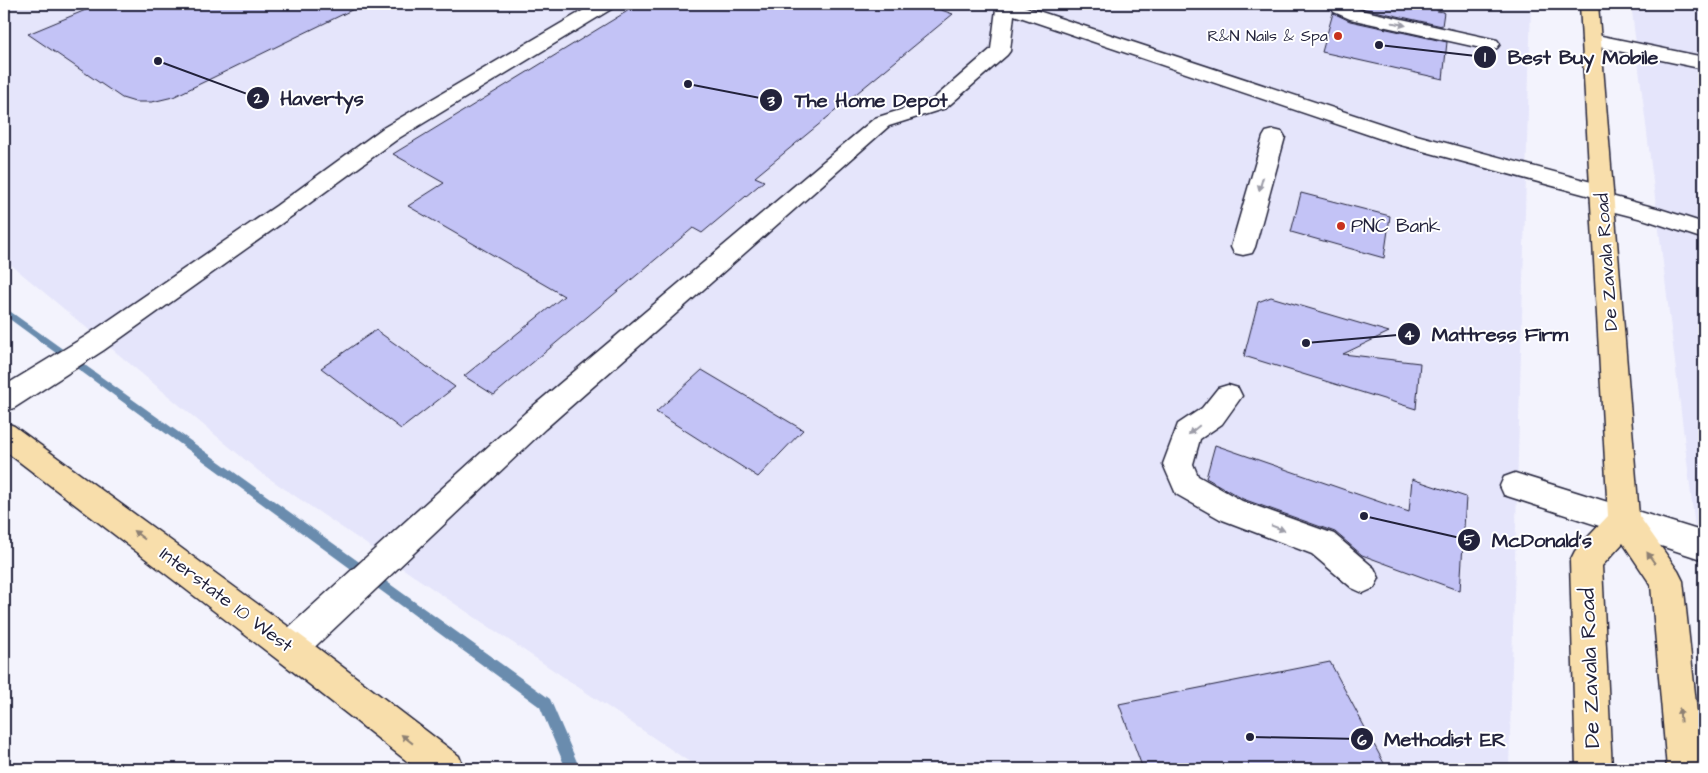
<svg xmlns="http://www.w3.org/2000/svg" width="1708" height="773" viewBox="0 0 1708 773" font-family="'Architects Daughter',sans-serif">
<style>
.built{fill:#e5e5fb}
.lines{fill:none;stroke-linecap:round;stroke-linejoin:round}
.stream{fill:#6a8cae;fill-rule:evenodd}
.building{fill:#c3c3f6;stroke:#22223b}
.minor-casing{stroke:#22223b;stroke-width:3}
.major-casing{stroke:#22223b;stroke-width:3}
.minor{fill:#fff;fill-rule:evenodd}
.major{fill:#f8deab;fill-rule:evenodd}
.oneway{fill:#9c9ca7}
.oneway2{fill:#8d8073}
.poi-dot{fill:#c8321e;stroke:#fff;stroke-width:2}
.labels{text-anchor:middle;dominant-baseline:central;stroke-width:4;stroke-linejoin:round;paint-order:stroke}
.far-poi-label{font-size:16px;fill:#22223b;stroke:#fff;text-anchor:end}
.poi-label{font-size:19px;fill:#22223b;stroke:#fff;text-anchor:start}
.street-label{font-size:19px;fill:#22223b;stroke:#fff}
.near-street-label{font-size:22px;fill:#22223b;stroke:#fff}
.leader{fill:none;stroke:#22223b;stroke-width:2}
.callout-dot{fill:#22223b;stroke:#fff;stroke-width:2}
.mark-label{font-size:15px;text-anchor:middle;font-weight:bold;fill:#fff}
.callout-label{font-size:20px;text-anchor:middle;font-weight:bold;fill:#22223b;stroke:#fff;stroke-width:4;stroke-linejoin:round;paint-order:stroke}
</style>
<rect width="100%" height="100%" fill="#f3f3fd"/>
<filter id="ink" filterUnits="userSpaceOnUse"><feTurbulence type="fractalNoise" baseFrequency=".02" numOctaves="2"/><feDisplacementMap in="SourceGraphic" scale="10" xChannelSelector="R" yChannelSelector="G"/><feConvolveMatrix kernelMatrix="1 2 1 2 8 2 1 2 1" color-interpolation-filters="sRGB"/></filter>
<g filter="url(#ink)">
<g class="built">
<polygon points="4,4 1531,4 1509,769 700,769 261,473 4,259"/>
<polygon points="1631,4 1704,4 1704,602 1659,230"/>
</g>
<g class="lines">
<polygon class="stream" points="4,307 550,699 580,769 566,769 540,707 4,315"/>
</g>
<g class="building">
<polygon points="100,4 364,4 173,97 152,102 135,102 122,98 28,34"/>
<polygon points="639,4 924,4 953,14 755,177 764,181 702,233 693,228 494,395 464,376 564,296 408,206 444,183 393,154"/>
<polygon points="1350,4 1438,4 1437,11 1444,12 1442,26 1357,7"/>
<polygon points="1333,13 1350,21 1447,42 1443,79 1322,52"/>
<polygon points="1301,193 1390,216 1384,258 1291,232"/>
<polygon points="1271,297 1389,332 1343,354 1420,363 1416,409 1244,356 1258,302"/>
<polygon points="376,330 455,387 401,429 321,368"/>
<polygon points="702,370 803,430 758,477 656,412"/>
<polygon points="1215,445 1409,512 1412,479 1466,497 1460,591 1362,555 1335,532 1243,499 1206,478"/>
<polygon points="1330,662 1387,769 1143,769 1119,704"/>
</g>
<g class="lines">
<g class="minor-casing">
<g id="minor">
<polygon points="594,4 616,4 613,8 399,138 292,216 104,350 14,408 4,411 4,386 86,336 276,206 383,128"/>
<polygon points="991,4 1017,4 1409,133 1610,187 1613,192 1611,196 1660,209 1704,223 1704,239 1646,220 1595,207 1591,202 1594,197 1393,143 1014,15 1010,51 1007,55 946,108 889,126 545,429 302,659 290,664 278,659 273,648 278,637 525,413 875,118 932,100 991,49 996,9"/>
<polygon points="1329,4 1347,4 1356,9 1497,40 1500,44 1497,48 1490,50 1350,19 1334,12"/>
<polygon points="1592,34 1704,57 1704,69 1585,44 1582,40 1585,36"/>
<polygon points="1274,130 1282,132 1285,137 1255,247 1252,253 1243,255 1234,253 1231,247 1263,137 1266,132"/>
<polygon points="1228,385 1238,388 1242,396 1222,424 1200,439 1193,464 1198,476 1242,501 1334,534 1374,568 1379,578 1374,588 1363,593 1352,588 1312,554 1220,519 1176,494 1163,464 1178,424 1202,408 1218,388"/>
<polygon points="1515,473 1704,532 1704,560 1504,495 1500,486 1504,477"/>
</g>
</g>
<g class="major-casing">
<g id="major">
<polygon points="1580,4 1598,4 1639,516 1678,571 1683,581 1703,769 1667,769 1651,585 1623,543 1602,566 1612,769 1576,769 1570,561 1575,551 1608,516"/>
<polygon points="4,422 14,426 319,649 459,756 464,769 417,769 295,673 4,450"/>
</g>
</g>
<use href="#minor" class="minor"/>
<use href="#major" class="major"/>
</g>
<defs><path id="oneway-solid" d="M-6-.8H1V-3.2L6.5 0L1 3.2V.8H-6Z" transform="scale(1.25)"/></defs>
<g class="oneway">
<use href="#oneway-solid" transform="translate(1399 24) rotate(12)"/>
<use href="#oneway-solid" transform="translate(1261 184) rotate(106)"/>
<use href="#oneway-solid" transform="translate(1194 430) rotate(140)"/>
<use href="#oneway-solid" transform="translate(1278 528) rotate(21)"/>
</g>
<g class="oneway2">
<use href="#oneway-solid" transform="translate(139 535) rotate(-143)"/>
<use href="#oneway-solid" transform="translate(1651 558) rotate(-125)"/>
<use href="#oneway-solid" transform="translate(1680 715) rotate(-95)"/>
<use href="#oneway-solid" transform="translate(407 739) rotate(-142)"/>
</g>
</g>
<g class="poi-dot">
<circle cx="1338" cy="36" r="5"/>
<circle cx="1341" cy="226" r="5"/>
</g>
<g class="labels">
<g class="far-poi-label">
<text x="1328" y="36">R&amp;N Nails &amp; Spa</text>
</g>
<g class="poi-label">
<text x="1351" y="226">PNC Bank</text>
</g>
<g class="street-label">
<text transform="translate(1607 262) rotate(-94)">De Zavala Road</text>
<text transform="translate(226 600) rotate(37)">Interstate 10 West</text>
</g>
<g class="near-street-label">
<text transform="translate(1590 668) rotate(-92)">De Zavala Road</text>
</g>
</g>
<path class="leader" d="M1379 45L1485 57M158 61L258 98M688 84L771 100M1306 343L1409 334M1364 516L1469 540M1250 737L1362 739"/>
<g class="callout-dot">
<circle cx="1379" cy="45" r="5"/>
<circle cx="158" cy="61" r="5"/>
<circle cx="688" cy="84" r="5"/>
<circle cx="1306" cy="343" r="5"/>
<circle cx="1364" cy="516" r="5"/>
<circle cx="1250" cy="737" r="5"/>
<circle cx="1485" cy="57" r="12"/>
<circle cx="258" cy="98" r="12"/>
<circle cx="771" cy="100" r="12"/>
<circle cx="1409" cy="334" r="12"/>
<circle cx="1469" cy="540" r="12"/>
<circle cx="1362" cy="739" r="12"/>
</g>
<g class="mark-label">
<text x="1485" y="62">1</text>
<text x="258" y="103">2</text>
<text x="771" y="106">3</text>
<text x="1409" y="340">4</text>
<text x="1469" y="545">5</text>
<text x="1362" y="745">6</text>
</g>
<g class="callout-label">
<text x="1583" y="64">Best Buy Mobile</text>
<text x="322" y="105">Havertys</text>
<text x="871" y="107">The Home Depot</text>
<text x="1500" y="341">Mattress Firm</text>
<text x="1542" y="547">McDonald's</text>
<text x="1445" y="746">Methodist ER</text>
</g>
<rect width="1708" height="773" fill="none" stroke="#fff" stroke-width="20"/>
<rect x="10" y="10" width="1688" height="753" fill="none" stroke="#22223b" stroke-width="2" filter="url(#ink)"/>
</svg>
